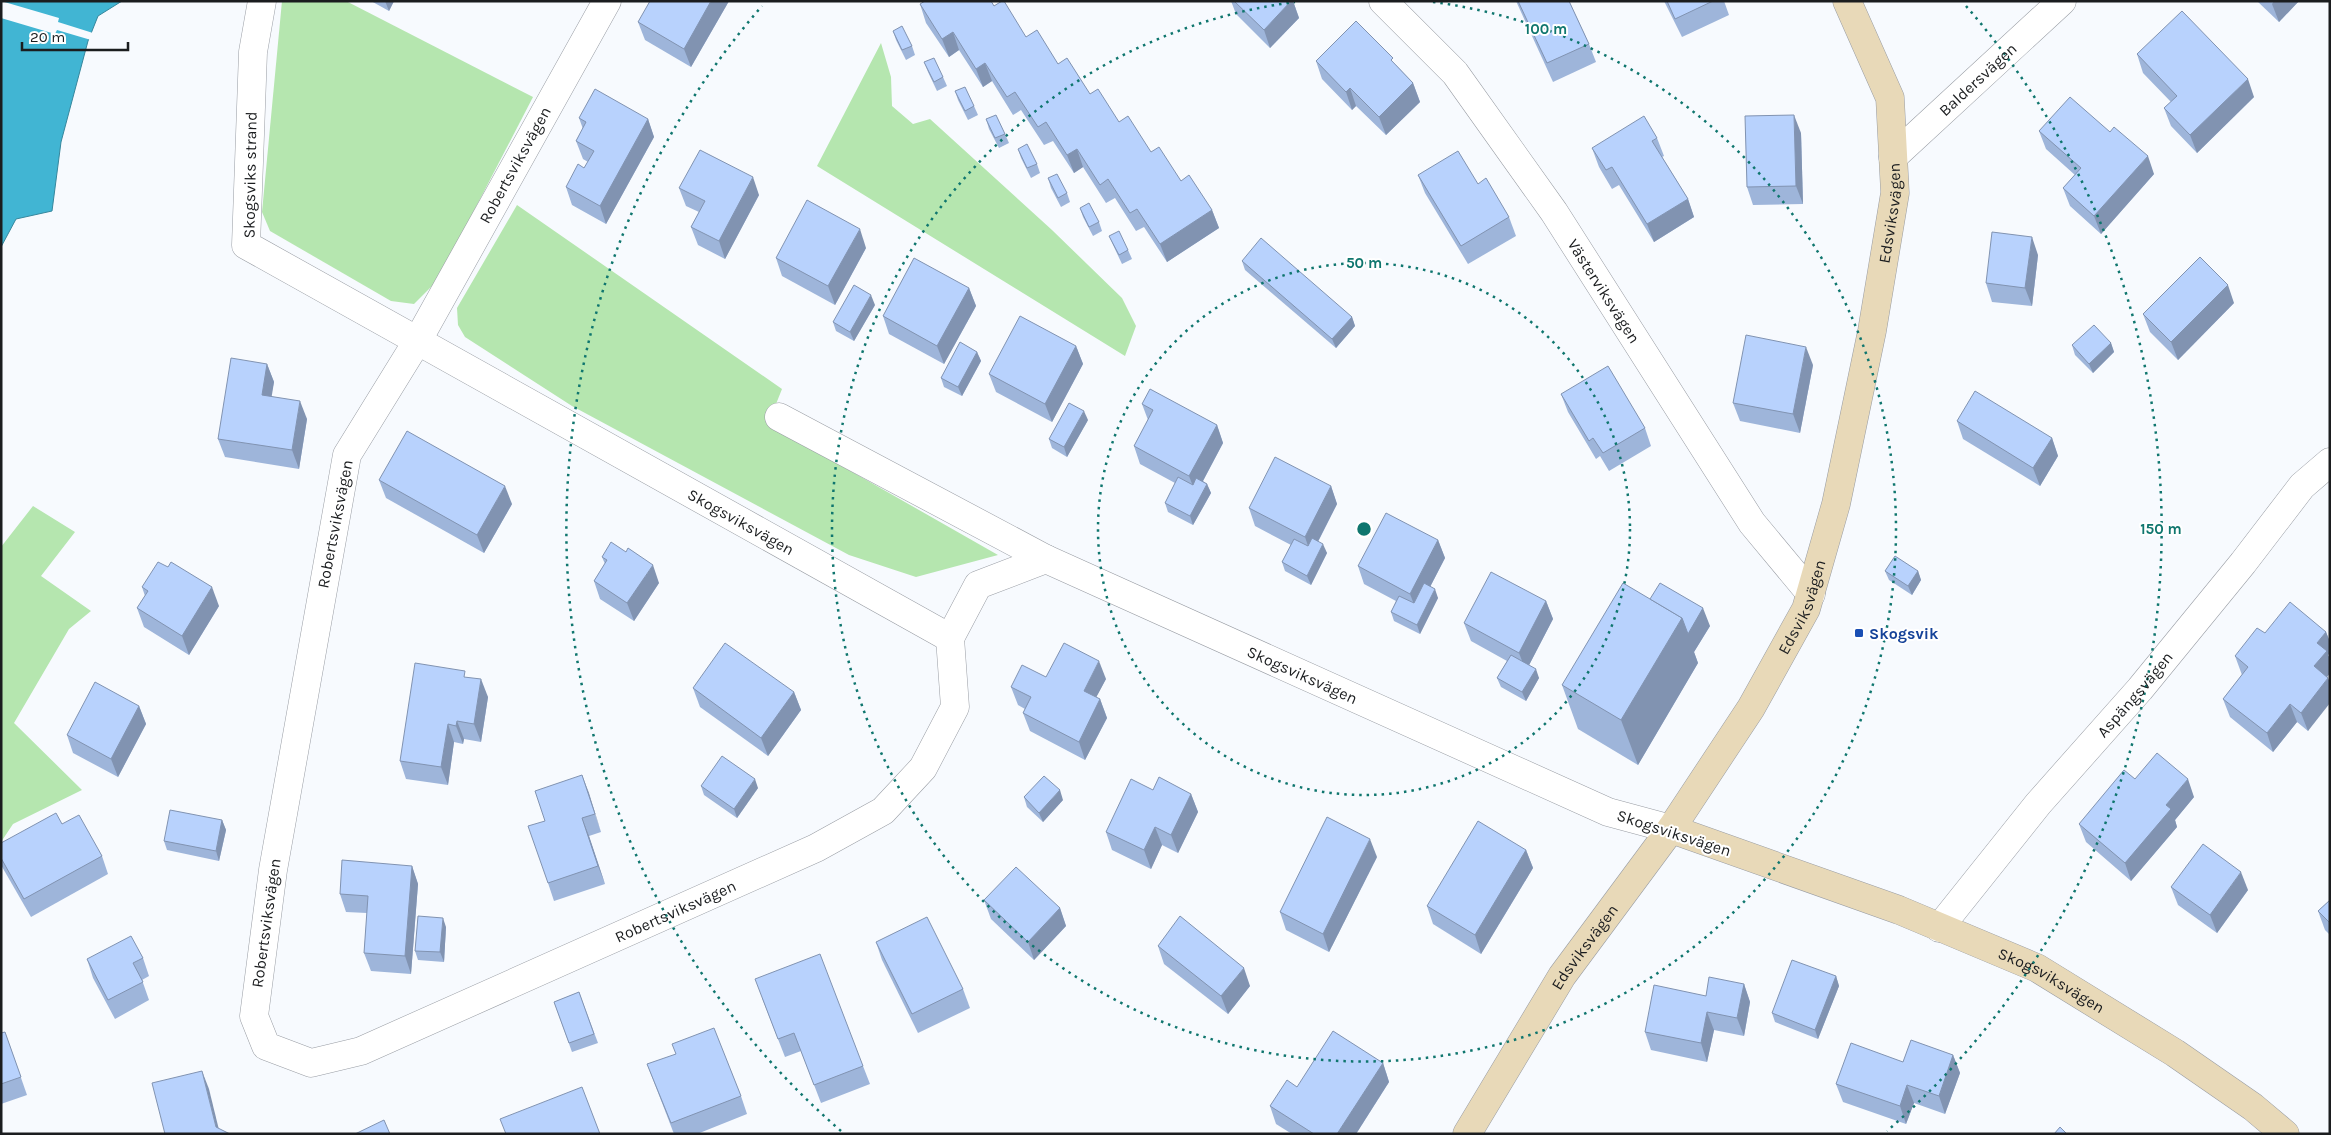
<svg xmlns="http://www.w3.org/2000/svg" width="2331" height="1135" viewBox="0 0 2331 1135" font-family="Karla,sans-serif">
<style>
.green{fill:#b5e6af}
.water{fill:#41b5d3;stroke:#36879d}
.pier{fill:#f7fafe}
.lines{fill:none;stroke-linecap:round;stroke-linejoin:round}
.street-casing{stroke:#999da4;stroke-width:29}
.secondary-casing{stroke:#999da4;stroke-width:29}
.street{stroke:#fff;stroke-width:28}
.secondary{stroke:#e8d9b8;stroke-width:28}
.wall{fill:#9eb5da}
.shaded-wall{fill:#8193b1}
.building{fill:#b8d2fd;stroke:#8193b1}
.ring{fill:none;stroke:#0f766e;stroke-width:2.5;stroke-dasharray:2.5 5}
.transit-dot{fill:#1a4fb4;stroke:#fff;stroke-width:2}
.labels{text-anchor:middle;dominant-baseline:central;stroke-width:4;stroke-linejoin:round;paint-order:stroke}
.street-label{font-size:16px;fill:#1b1d1f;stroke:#fff}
.transit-label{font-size:16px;font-weight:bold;fill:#164399;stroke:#fff;text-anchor:start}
.centre{fill:#0f766e;stroke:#fff;stroke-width:2.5}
.ring-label{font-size:15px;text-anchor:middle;font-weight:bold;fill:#0f766e;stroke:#fff;stroke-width:4;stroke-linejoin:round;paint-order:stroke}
</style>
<rect width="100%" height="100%" fill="#f7fafe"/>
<g class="green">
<polygon points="282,1 346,1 533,97 438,280 414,304 391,301 270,231 262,212"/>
<polygon points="881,43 891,77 892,106 913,124 930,119 1052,230 1122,298 1136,326 1125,356 817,166"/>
<polygon points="517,205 782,389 768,424 998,555 916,577 849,555 572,406 465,337 458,325 457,308"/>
<polygon points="33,506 75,532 41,576 91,611 69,629 14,723 82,790 13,824 1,842 1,547"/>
</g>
<polygon class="water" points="1,1 122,1 98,16 88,41 61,142 52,211 16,219 1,247"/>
<polygon class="pier" points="1,1 59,18 58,22 93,33 91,40 57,30 55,34 1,18"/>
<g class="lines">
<g class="street-casing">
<g id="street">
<path id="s1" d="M262,1l-9,51 -7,193 704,393"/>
<path id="s2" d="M607,1l-189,339 -71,115 -74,415 -19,146 12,30 45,17 50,-12 455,-203 67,-37 40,-43 32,-61 -5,-69"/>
<path id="s3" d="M1383,1l72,72 99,139 198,311 59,71"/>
<path id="s4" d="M1893,157l169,-156"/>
<polyline points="779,417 1046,559"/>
<path id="s5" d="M950,638l28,-53 68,-26 562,253 63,17"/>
<path id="s6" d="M1939,928l99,-124 102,-115 103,-126 59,-77 28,-24"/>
</g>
</g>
<g class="secondary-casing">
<g id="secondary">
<path id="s7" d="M1671,829l228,81 138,58 138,85 78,54 32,27"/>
<path id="s8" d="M1467,1134l95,-158 109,-147 80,-121 55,-99 30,-105 36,-173 23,-138 -5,-95 -43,-97"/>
</g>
</g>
<use href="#street" class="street"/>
<use href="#secondary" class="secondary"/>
</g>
<g class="wall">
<polygon points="371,1 394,1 389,11"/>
<polygon points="729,1 691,67 645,40 638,22"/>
<polygon points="1231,1 1293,1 1299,18 1270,48 1236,14"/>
<polygon points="1516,1 1569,1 1589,44 1596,62 1553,82"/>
<polygon points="1664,1 1724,1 1729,15 1682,37"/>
<polygon points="2257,1 2299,1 2279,22"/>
<polygon points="920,4 994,6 1026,37 1058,64 1181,181 1212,210 1219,228 1167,262 1144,227 1136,231 1115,198 1106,203 1083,167 1074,173 1053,141 1044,145 1021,110 1013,115 992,81 983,87 959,50 949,57 926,23"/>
<polygon points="893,31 912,46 915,55 906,60 896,40"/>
<polygon points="2137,54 2254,97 2197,153 2171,126 2164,108 2171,102 2143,73"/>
<polygon points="1316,61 1396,65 1413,83 1420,102 1386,135 1356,106 1352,110 1322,79"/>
<polygon points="924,62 943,77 947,86 937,91 928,72"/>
<polygon points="955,91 974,106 978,115 968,120 958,100"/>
<polygon points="579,118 648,119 654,137 606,224 572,205 566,187 584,168 588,162 583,159 576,141 583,129"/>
<polygon points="986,119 1005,134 1009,143 999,148 989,129"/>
<polygon points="2039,131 2154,174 2101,234 2070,206 2063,188 2075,175 2046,149"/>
<polygon points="1801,133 1803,204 1753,205 1747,187"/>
<polygon points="1657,138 1664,156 1662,157 1688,199 1694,217 1654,242 1619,185 1612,189 1599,167 1592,148"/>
<polygon points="1018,149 1037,164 1040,173 1031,178 1021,158"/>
<polygon points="1418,175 1478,184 1509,217 1516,236 1468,264 1425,193"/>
<polygon points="1048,178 1067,193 1070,202 1061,207 1051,188"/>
<polygon points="679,188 759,195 725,259 698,245 691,227 699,212 686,206"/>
<polygon points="1080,208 1099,222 1102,231 1093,236 1083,217"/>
<polygon points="1109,236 1128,250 1132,259 1122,264 1113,245"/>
<polygon points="866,248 835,305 782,276 776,258"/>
<polygon points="2038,255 2032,306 1992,302 1986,283"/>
<polygon points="1242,261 1352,317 1355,326 1336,348 1245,270"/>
<polygon points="969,288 976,306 944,364 889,334 883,316"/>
<polygon points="2234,303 2178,360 2150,332 2143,314"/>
<polygon points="875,305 854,341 836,331 833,322"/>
<polygon points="2111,343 2114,352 2093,373 2075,355 2072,345"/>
<polygon points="1076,346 1083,364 1052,422 996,392 989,374"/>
<polygon points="977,352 981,361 962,396 944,387 941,378"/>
<polygon points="267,364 274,382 271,396 307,419 299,469 225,457 218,439"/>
<polygon points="1813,365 1800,433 1740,421 1733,403"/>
<polygon points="1561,394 1645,428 1651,446 1609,471 1600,456 1596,459 1568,412"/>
<polygon points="1142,404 1217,425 1223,443 1203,481 1207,484 1211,493 1193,525 1168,512 1165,503 1175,483 1140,464 1134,446 1148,420"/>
<polygon points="1088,420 1067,457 1052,448 1049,439"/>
<polygon points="1957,421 2052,438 2058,456 2040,486 1963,439"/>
<polygon points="379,480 512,504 484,553 386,498"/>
<polygon points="1331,486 1337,504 1318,542 1327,553 1311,585 1285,571 1282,562 1291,545 1255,526 1249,508"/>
<polygon points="1438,540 1445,558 1430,587 1438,598 1420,634 1394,621 1391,612 1396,601 1364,584 1358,566"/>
<polygon points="602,557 659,583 634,621 600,599 594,581 605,564"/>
<polygon points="1885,571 1918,571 1921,580 1912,595 1889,580"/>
<polygon points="142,587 219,606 189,655 144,627 137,608 145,596"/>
<polygon points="1650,599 1710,626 1694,652 1698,663 1638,765 1578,729 1562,685"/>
<polygon points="1546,601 1553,619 1529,665 1539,678 1526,701 1501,687 1497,678 1507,661 1471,641 1464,623"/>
<polygon points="2326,632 2330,642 2330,653 2328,655 2330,659 2330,673 2327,677 2308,731 2297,722 2273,752 2230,717 2223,699 2242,675 2235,656 2265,633"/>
<polygon points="467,677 488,697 481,742 464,739 463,744 454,742 448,785 406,779 400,761"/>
<polygon points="1046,677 1106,679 1096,697 1100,699 1107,718 1085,760 1030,731 1023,713 1025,709 1018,705 1011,687"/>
<polygon points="693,688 794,692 801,710 768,756 700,707"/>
<polygon points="139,706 146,724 118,777 73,753 67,735"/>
<polygon points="582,775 601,832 589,836 605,884 554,901 548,883 545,821"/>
<polygon points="2135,779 2194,797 2175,820 2177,827 2131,881 2086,842 2079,824"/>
<polygon points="701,786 758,788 737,818 704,795"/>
<polygon points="1153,790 1191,794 1198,812 1178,853 1162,845 1151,869 1112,850 1106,832"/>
<polygon points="1024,797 1063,800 1043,822 1027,807"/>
<polygon points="222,820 226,830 219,861 167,850 164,841"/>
<polygon points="62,824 102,856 108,874 31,917 1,865 1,858"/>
<polygon points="1526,850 1533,868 1481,954 1433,924 1427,906"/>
<polygon points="1377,857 1329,952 1286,930 1280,912"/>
<polygon points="412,866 418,884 411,974 371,971 364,953 367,913 346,912 340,894"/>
<polygon points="2171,887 2248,890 2217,933 2178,905"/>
<polygon points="984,900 1060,908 1066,926 1034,960 991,919"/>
<polygon points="2330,900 2330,935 2325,930 2318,911"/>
<polygon points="446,927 444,962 418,960 415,951"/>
<polygon points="876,942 963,989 970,1008 918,1033 882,960"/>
<polygon points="1158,946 1250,986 1228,1014 1164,964"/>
<polygon points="143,958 149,976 142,980 149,1000 115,1019 93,978 87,959"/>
<polygon points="1836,976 1839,986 1818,1039 1775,1022 1772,1013"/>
<polygon points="1744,984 1750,1002 1744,1036 1714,1030 1707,1062 1651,1050 1645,1032 1706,996"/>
<polygon points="579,992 598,1043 572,1052 554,1002"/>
<polygon points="762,998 863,1066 870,1084 821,1103 801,1051 785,1057"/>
<polygon points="5,1032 27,1095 1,1104 1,1033"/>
<polygon points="1953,1055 1960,1073 1945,1114 1914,1103 1906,1124 1843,1102 1836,1084 1903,1062"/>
<polygon points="1383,1063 1389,1082 1356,1134 1292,1134 1276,1124 1270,1106 1297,1087"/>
<polygon points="647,1064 741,1096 747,1114 697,1134 674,1134"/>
</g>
<g class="shaded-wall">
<polygon points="385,1 394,1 389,11"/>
<polygon points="711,1 729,1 691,67 684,49"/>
<polygon points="1291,1 1293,1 1299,18 1270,48 1264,30"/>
<polygon points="2274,1 2299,1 2279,22 2272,4"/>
<polygon points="953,32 959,50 949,57 942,39"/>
<polygon points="985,63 992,81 983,87 976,69"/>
<polygon points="2248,79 2254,97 2197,153 2190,135"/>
<polygon points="1413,83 1420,102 1386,135 1379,117"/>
<polygon points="1350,88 1356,106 1352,110 1346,92"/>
<polygon points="1794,115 1801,133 1803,204 1796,186"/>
<polygon points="648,119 654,137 606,224 600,206"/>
<polygon points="1077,149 1083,167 1074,173 1067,155"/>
<polygon points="2148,156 2154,174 2101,234 2094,216"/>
<polygon points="753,177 759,195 725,259 719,241"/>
<polygon points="1688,199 1694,217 1654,242 1647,224"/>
<polygon points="1212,210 1219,228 1167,262 1160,244"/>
<polygon points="860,229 866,248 835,305 828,286"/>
<polygon points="2032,237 2038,255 2032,306 2025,288"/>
<polygon points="2228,285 2234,303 2178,360 2171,342"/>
<polygon points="969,288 976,306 944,364 937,346"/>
<polygon points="871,295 875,305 854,341 850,332"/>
<polygon points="1352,317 1355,326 1336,348 1332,339"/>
<polygon points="2111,343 2114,352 2093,373 2089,364"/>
<polygon points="1076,346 1083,364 1052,422 1045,404"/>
<polygon points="1806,347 1813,365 1800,433 1793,414"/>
<polygon points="977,352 981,361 962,396 958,387"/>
<polygon points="267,364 274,382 269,413 262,395"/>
<polygon points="300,401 307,419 299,469 292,450"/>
<polygon points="1084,411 1088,420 1067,457 1064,447"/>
<polygon points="1217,425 1223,443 1196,494 1189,476"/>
<polygon points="2052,438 2058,456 2040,486 2033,468"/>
<polygon points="1207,484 1211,493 1193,525 1190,516"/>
<polygon points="505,486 512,504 484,553 477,535"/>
<polygon points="1331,486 1337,504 1311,555 1305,537"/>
<polygon points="1438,540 1445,558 1417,612 1410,594"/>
<polygon points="1323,544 1327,553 1311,585 1307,576"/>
<polygon points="653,565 659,583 634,621 627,603"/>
<polygon points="1918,571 1921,580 1912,595 1908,586"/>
<polygon points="212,587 219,606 189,655 182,636"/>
<polygon points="1435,589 1438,598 1420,634 1417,625"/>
<polygon points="1546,601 1553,619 1526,671 1519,653"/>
<polygon points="1703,608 1710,626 1694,652 1698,663 1638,765 1621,720 1682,618"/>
<polygon points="2326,632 2330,642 2330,653 2328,655 2330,659 2330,673 2321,685 2314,666 2317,643"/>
<polygon points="1099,661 1106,679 1090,709 1084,691"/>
<polygon points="1536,669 1539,678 1526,701 1522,692"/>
<polygon points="2328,678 2330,682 2330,703 2308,731 2301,713"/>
<polygon points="481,679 488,697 481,742 474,724"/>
<polygon points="794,692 801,710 768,756 761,738"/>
<polygon points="1100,699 1107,718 1085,760 1079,742"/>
<polygon points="2290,704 2297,722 2273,752 2267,733"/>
<polygon points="139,706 146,724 118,777 111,759"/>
<polygon points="457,721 464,739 463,744 456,726"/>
<polygon points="448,724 454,742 448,785 441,767"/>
<polygon points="582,775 589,793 601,832"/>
<polygon points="755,779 758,788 737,818 734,809"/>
<polygon points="2188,779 2194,797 2175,820 2177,827 2131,881 2125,863 2166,805"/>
<polygon points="1060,790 1063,800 1043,822 1039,813"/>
<polygon points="1191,794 1198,812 1178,853 1171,835"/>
<polygon points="582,818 589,836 605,884 598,866"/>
<polygon points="222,820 226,830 219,861 216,851"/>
<polygon points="1155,827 1162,845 1151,869 1144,850"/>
<polygon points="1370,839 1377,857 1329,952 1323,934"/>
<polygon points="1526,850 1533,868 1481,954 1475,935"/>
<polygon points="412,866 418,884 411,974 405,956"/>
<polygon points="2241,872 2248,890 2217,933 2210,915"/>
<polygon points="1060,908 1066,926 1034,960 1028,942"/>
<polygon points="443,918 446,927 444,962 440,952"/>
<polygon points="1244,968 1250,986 1228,1014 1221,996"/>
<polygon points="1836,976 1839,986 1818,1039 1815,1030"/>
<polygon points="1744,984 1750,1002 1744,1036 1737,1018"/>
<polygon points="1707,1012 1714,1030 1707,1062 1701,1043"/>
<polygon points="1953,1055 1960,1073 1945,1114 1939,1096"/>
<polygon points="1383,1063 1389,1082 1356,1134 1337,1134"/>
<polygon points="202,1071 209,1089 220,1134 216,1127"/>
<polygon points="1907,1085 1914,1103 1906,1124 1900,1106"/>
</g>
<g class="building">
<polygon points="650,1 711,1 684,49 638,22"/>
<polygon points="925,1 991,1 994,6 1002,1 1004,1 1026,37 1037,30 1058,64 1067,58 1090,94 1098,89 1119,122 1128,116 1151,152 1159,147 1181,181 1189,175 1212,210 1160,244 1137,209 1130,213 1108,179 1100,185 1077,149 1067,155 1046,122 1038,127 1015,92 1007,97 985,63 976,69 953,32 942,39 920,4"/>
<polygon points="1234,1 1291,1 1264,30"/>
<polygon points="1518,1 1569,1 1589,44 1547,63"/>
<polygon points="1667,1 1713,1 1675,19"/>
<polygon points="2182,11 2248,79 2190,135 2164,108 2177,96 2137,54"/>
<polygon points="1356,21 1393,58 1391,60 1413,83 1379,117 1350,88 1346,92 1316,61"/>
<polygon points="902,26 912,46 902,50 893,31"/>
<polygon points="934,58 943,77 934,82 924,62"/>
<polygon points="965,87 974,106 965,111 955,91"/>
<polygon points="595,89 648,119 600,206 566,187 578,164 584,168 594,151 576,141 586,122 579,118"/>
<polygon points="2070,97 2110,132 2114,127 2148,156 2094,216 2063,188 2081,168 2039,131"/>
<polygon points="996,115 1005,134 995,138 986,119"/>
<polygon points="1794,115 1796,186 1747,187 1745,116"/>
<polygon points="1644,116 1657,138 1652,141 1688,199 1647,224 1612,167 1606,170 1592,148"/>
<polygon points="1027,144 1037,164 1027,168 1018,149"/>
<polygon points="700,150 753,177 719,241 691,227 705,201 679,188"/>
<polygon points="1458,151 1478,184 1486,178 1509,217 1461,246 1418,175"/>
<polygon points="1057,174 1067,193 1058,198 1048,178"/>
<polygon points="807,200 860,229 828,286 776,258"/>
<polygon points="1089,203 1099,222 1089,227 1080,208"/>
<polygon points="1119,231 1128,250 1119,255 1109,236"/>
<polygon points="1992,232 2032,237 2025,288 1986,283"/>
<polygon points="1261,238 1352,317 1332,339 1242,261"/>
<polygon points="2200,257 2228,285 2171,342 2143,314"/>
<polygon points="914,258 969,288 937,346 883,316"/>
<polygon points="854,285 871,295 850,332 833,322"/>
<polygon points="1020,316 1076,346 1045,404 989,374"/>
<polygon points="2094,325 2111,343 2089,364 2072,345"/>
<polygon points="1746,335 1806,347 1793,414 1733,403"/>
<polygon points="960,342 977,352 958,387 941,378"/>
<polygon points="231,358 267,364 262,395 300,401 292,450 218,439"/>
<polygon points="1608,366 1645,428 1603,453 1593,438 1589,441 1561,394"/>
<polygon points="1150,389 1217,425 1189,476 1134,446 1153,410 1142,404"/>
<polygon points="1975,391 2052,438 2033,468 1957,421"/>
<polygon points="1069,403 1084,411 1064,447 1049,439"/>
<polygon points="407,431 505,486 477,535 379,480"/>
<polygon points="1275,457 1331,486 1305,537 1249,508"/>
<polygon points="1178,477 1193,485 1196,478 1207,484 1190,516 1165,503"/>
<polygon points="1386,513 1438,540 1410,594 1358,566"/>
<polygon points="1312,538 1323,544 1307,576 1282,562 1294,539 1308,546"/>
<polygon points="611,542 626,552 628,548 653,565 627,603 594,581 607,560 602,557"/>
<polygon points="1895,556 1918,571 1908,586 1885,571"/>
<polygon points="158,562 168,567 171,562 212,587 182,636 137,608 148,591 142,587"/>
<polygon points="1491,572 1546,601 1519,653 1464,623"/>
<polygon points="1424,583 1435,589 1417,625 1391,612 1399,596 1414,603"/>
<polygon points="1623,583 1682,618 1621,720 1562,685"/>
<polygon points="1660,583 1703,608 1688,634 1682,618 1650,599"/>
<polygon points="2290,602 2326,632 2317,643 2327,651 2314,666 2328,678 2301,713 2290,704 2267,733 2223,699 2248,667 2235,656 2257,628 2265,633"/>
<polygon points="725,643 794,692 761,738 693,688"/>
<polygon points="1064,643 1099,661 1084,691 1100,699 1079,742 1023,713 1031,697 1011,687 1022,665 1046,677"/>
<polygon points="1511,655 1536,669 1522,692 1497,678"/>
<polygon points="415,663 465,671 464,677 481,679 474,724 457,721 456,726 448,724 441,767 400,761"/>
<polygon points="95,682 139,706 111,759 67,735"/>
<polygon points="2157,753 2188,779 2166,805 2171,809 2125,863 2079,824 2124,770 2135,779"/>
<polygon points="722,756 755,779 734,809 701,786"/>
<polygon points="582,775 595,814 582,818 598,866 548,883 528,826 545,821 535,791"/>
<polygon points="1044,776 1060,790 1039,813 1024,797"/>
<polygon points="1159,777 1191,794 1171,835 1155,827 1144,850 1106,832 1131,779 1153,790"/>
<polygon points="170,810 222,820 216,851 164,841"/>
<polygon points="56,813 62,824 79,815 102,856 24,899 1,858 1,843"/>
<polygon points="1327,817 1370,839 1323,934 1280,912"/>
<polygon points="1478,821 1526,850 1475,935 1427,906"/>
<polygon points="2203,844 2241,872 2210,915 2171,887"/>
<polygon points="342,860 412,866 405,956 364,953 368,896 340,894"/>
<polygon points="1016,867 1060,908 1028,942 984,900"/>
<polygon points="2330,900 2330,923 2318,911"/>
<polygon points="418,916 443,918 440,952 415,951"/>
<polygon points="1180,916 1244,968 1221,996 1158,946"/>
<polygon points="927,917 963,989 912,1014 876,942"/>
<polygon points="131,936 143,958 133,963 143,982 108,1000 87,959"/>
<polygon points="820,954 863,1066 814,1085 794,1033 778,1039 755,979"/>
<polygon points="1792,960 1836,976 1815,1030 1772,1013"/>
<polygon points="1709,977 1744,984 1737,1018 1707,1012 1701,1043 1645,1032 1654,985 1706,996"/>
<polygon points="579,992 594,1034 569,1043 554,1002"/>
<polygon points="714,1028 741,1096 671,1123 647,1064 676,1054 672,1044"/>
<polygon points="1333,1031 1383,1063 1337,1134 1314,1134 1270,1106 1287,1080 1297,1087"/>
<polygon points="5,1032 21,1077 1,1084 1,1033"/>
<polygon points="1911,1040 1953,1055 1939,1096 1907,1085 1900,1106 1836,1084 1851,1043 1903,1062"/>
<polygon points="202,1071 216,1127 230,1134 165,1134 152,1083"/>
<polygon points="582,1087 600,1134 506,1134 500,1119"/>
<polygon points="384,1120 390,1134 355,1134"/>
<polygon points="2060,1127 2067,1134 2054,1134"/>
</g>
<g class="ring">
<circle cx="1364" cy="529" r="266"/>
<path d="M1433 2A532 532 0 1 1 1295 2"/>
<path d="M841 1131A797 797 0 0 1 762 6M1966 6A797 797 0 0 1 1887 1131"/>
</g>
<rect class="transit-dot" x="1854" y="628" width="10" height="10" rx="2.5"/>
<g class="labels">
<g class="street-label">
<text stroke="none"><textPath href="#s4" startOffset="115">Baldersvägen</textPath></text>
<text transform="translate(515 165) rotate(-61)">Robertsviksvägen</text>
<text transform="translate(250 175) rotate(-89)">Skogsviks strand</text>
<text stroke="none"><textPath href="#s8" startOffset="1031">Edsviksvägen</textPath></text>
<text stroke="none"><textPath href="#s3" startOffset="366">Västerviksvägen</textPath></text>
<text stroke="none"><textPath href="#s1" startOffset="812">Skogsviksvägen</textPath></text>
<text transform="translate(335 524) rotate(-79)">Robertsviksvägen</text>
<text stroke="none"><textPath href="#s8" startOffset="626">Edsviksvägen</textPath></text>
<text stroke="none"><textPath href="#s5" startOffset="414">Skogsviksvägen</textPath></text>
<text stroke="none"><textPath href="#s6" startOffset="305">Aspängsvägen</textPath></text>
<text transform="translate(1674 833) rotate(18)">Skogsviksvägen</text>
<text stroke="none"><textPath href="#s2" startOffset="1568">Robertsviksvägen</textPath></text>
<text transform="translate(266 923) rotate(-82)">Robertsviksvägen</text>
<text stroke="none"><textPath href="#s8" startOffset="221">Edsviksvägen</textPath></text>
<text stroke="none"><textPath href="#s7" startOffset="410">Skogsviksvägen</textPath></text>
</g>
<g class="transit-label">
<text x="1869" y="633">Skogsvik</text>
</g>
</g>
<circle cx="1364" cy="529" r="8" class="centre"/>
<g class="ring-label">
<text x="1546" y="34">100 m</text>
<text x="1364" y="268">50 m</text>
<text x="2161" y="534">150 m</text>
</g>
<rect width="2331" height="1135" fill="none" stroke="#1b1d1f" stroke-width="5"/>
<path d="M22 42v8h106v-8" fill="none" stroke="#1b1d1f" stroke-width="2.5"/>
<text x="30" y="42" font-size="15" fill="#1b1d1f" stroke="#ffffff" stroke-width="4" paint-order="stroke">20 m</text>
</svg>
